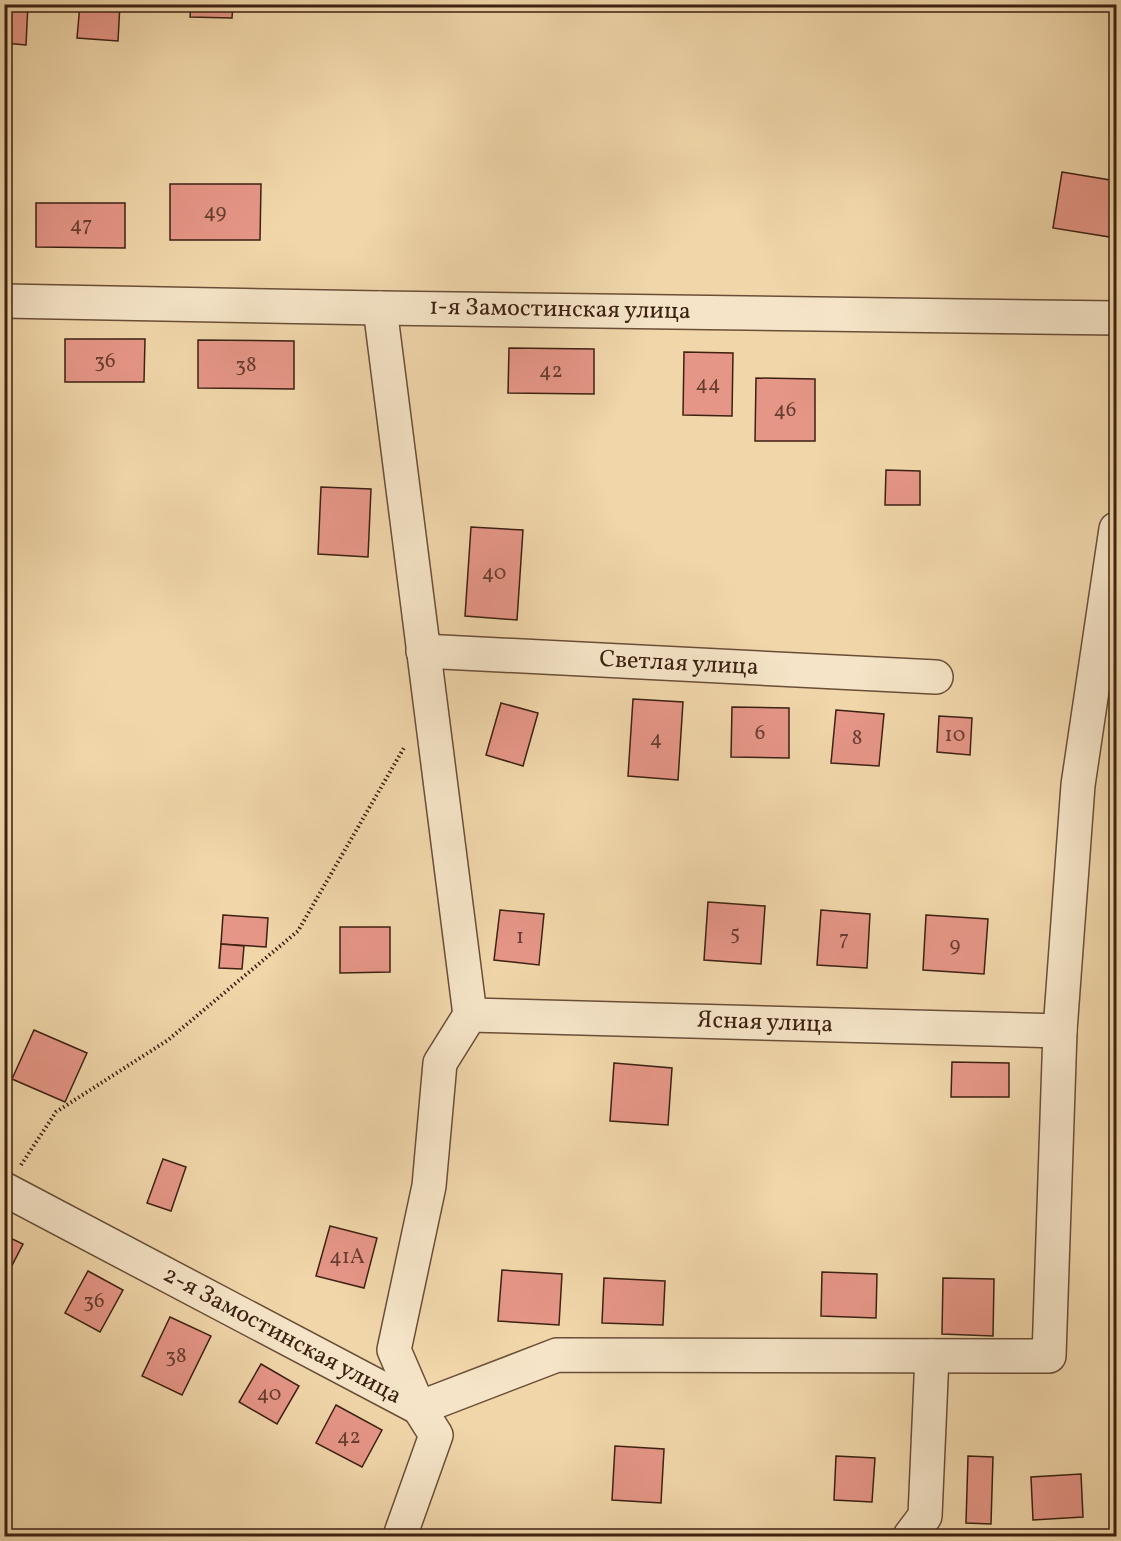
<svg xmlns="http://www.w3.org/2000/svg" width="1121" height="1541" viewBox="0 0 1121 1541" font-family="Vollkorn,serif">
<style>
.building{fill:#e69687;stroke:#3d2113;stroke-width:1.5}
.lines{fill:none;stroke-linecap:round;stroke-linejoin:round}
.minor-casing{stroke:#6a4e38;stroke-width:36}
.path{stroke:#3d2113;stroke-width:4;stroke-dasharray:1.5 3;stroke-linecap:butt}
.minor{stroke:#f5e4c7;stroke-width:33}
.labels{text-anchor:middle;dominant-baseline:central;stroke-width:5;stroke-linejoin:round;paint-order:stroke}
.number-label{font-size:21px;fill:#673e30}
.street-label{font-size:24px;fill:#3d2113;stroke:#f5e4c7}
</style>
<rect width="100%" height="100%" fill="#f0d6a9"/>
<filter id="stains"><feTurbulence type="fractalNoise" baseFrequency=".00333" numOctaves="4"/><feColorMatrix values="0 0 0 0 .2 0 0 0 0 .09 0 0 0 0 .02 0 0 0 .5 -.17"/></filter>
<radialGradient id="worn" r=".72"><stop offset=".6" stop-color="#630" stop-opacity="0"/><stop offset="1" stop-color="#630" stop-opacity=".3"/></radialGradient>
<g class="building">
<polygon points="4,4 28,4 26,45 4,43"/>
<polygon points="80,4 120,4 118,41 77,38"/>
<polygon points="191,4 233,4 232,18 190,17"/>
<polygon points="1062,172 1116,181 1116,238 1053,228"/>
<polygon points="170,184 261,184 260,240 170,240"/>
<polygon points="36,203 125,203 125,248 36,247"/>
<polygon points="65,339 145,339 144,382 65,382"/>
<polygon points="198,340 294,341 294,389 198,388"/>
<polygon points="509,348 594,349 594,394 508,393"/>
<polygon points="684,352 733,353 732,416 683,415"/>
<polygon points="756,378 815,379 815,441 755,441"/>
<polygon points="886,470 920,471 920,505 885,505"/>
<polygon points="321,487 371,489 368,557 318,554"/>
<polygon points="471,527 523,530 517,620 465,616"/>
<polygon points="633,699 683,702 678,780 628,776"/>
<polygon points="501,703 538,713 523,766 486,755"/>
<polygon points="732,707 789,708 789,758 731,757"/>
<polygon points="836,710 884,714 879,766 831,763"/>
<polygon points="939,716 972,718 970,755 937,752"/>
<polygon points="708,902 765,906 761,964 704,960"/>
<polygon points="500,910 544,914 539,965 494,960"/>
<polygon points="821,910 870,914 867,968 817,965"/>
<polygon points="223,915 268,918 266,947 221,944"/>
<polygon points="926,915 988,919 984,974 923,970"/>
<polygon points="340,927 390,927 390,972 340,973"/>
<polygon points="221,944 244,946 242,969 219,968"/>
<polygon points="34,1030 87,1053 65,1102 12,1079"/>
<polygon points="952,1062 1009,1063 1009,1097 951,1097"/>
<polygon points="614,1063 672,1068 668,1125 610,1121"/>
<polygon points="163,1159 186,1167 171,1211 147,1203"/>
<polygon points="330,1226 377,1238 364,1288 316,1276"/>
<polygon points="4,1235 23,1244 4,1281"/>
<polygon points="502,1270 562,1274 559,1325 498,1321"/>
<polygon points="88,1271 123,1290 100,1332 65,1313"/>
<polygon points="822,1272 877,1274 876,1318 821,1316"/>
<polygon points="604,1278 665,1281 663,1325 602,1323"/>
<polygon points="943,1278 994,1279 993,1336 942,1334"/>
<polygon points="170,1317 211,1336 182,1395 142,1376"/>
<polygon points="261,1364 299,1386 277,1424 239,1402"/>
<polygon points="336,1405 382,1430 362,1467 316,1443"/>
<polygon points="615,1446 664,1449 661,1503 612,1500"/>
<polygon points="836,1456 875,1458 872,1502 834,1500"/>
<polygon points="968,1456 993,1457 991,1524 966,1523"/>
<polygon points="1081,1474 1083,1517 1033,1520 1031,1477"/>
</g>
<g class="lines">
<g class="minor-casing">
<g id="minor">
<polyline points="4,301 380,308 1116,318"/>
<polyline points="380,308 470,1015"/>
<polyline points="423,651 936,677"/>
<polyline points="470,1015 1060,1031"/>
<polyline points="4,1189 419,1408"/>
<polyline points="419,1408 557,1355 1049,1356 1060,1031 1078,785 1116,529"/>
<polyline points="400,1536 436,1435 419,1408 394,1350 429,1186 440,1063 470,1015"/>
<polyline points="910,1536 925,1516 932,1356"/>
</g>
</g>
<polyline class="path" points="21,1165 56,1112 168,1040 298,931 405,746"/>
<use href="#minor" class="minor"/>
</g>
<g class="labels">
<g class="number-label">
<text x="215" y="212">49</text>
<text x="81" y="225">47</text>
<text x="105" y="361">36</text>
<text x="246" y="365">38</text>
<text x="551" y="371">42</text>
<text x="708" y="384">44</text>
<text x="785" y="410">46</text>
<text x="494" y="573">40</text>
<text x="760" y="733">6</text>
<text x="955" y="735">10</text>
<text x="857" y="738">8</text>
<text x="656" y="739">4</text>
<text x="735" y="933">5</text>
<text x="520" y="937">1</text>
<text x="844" y="939">7</text>
<text x="955" y="945">9</text>
<text x="347" y="1257">41А</text>
<text x="94" y="1301">36</text>
<text x="176" y="1356">38</text>
<text x="269" y="1394">40</text>
<text x="349" y="1437">42</text>
</g>
<g class="street-label">
<text transform="translate(560 310) rotate(1)">1-я Замостинская улица</text>
<text transform="translate(679 664) rotate(3)">Светлая улица</text>
<text transform="translate(765 1023) rotate(2)">Ясная улица</text>
<text transform="translate(282 1336) rotate(28)">2-я Замостинская улица</text>
</g>
</g>
<rect width="1121" height="1541" fill="none" stroke="#f0d6a9" stroke-width="24"/>
<rect x="6" y="6" width="1109" height="1529" fill="none" stroke="#3d2113" stroke-width="3"/>
<rect x="12" y="12" width="1097" height="1517" fill="none" stroke="#3d2113" stroke-width="1.5"/>
<rect width="100%" height="100%" filter="url(#stains)"/>
<rect width="100%" height="100%" fill="url(#worn)"/>
</svg>
